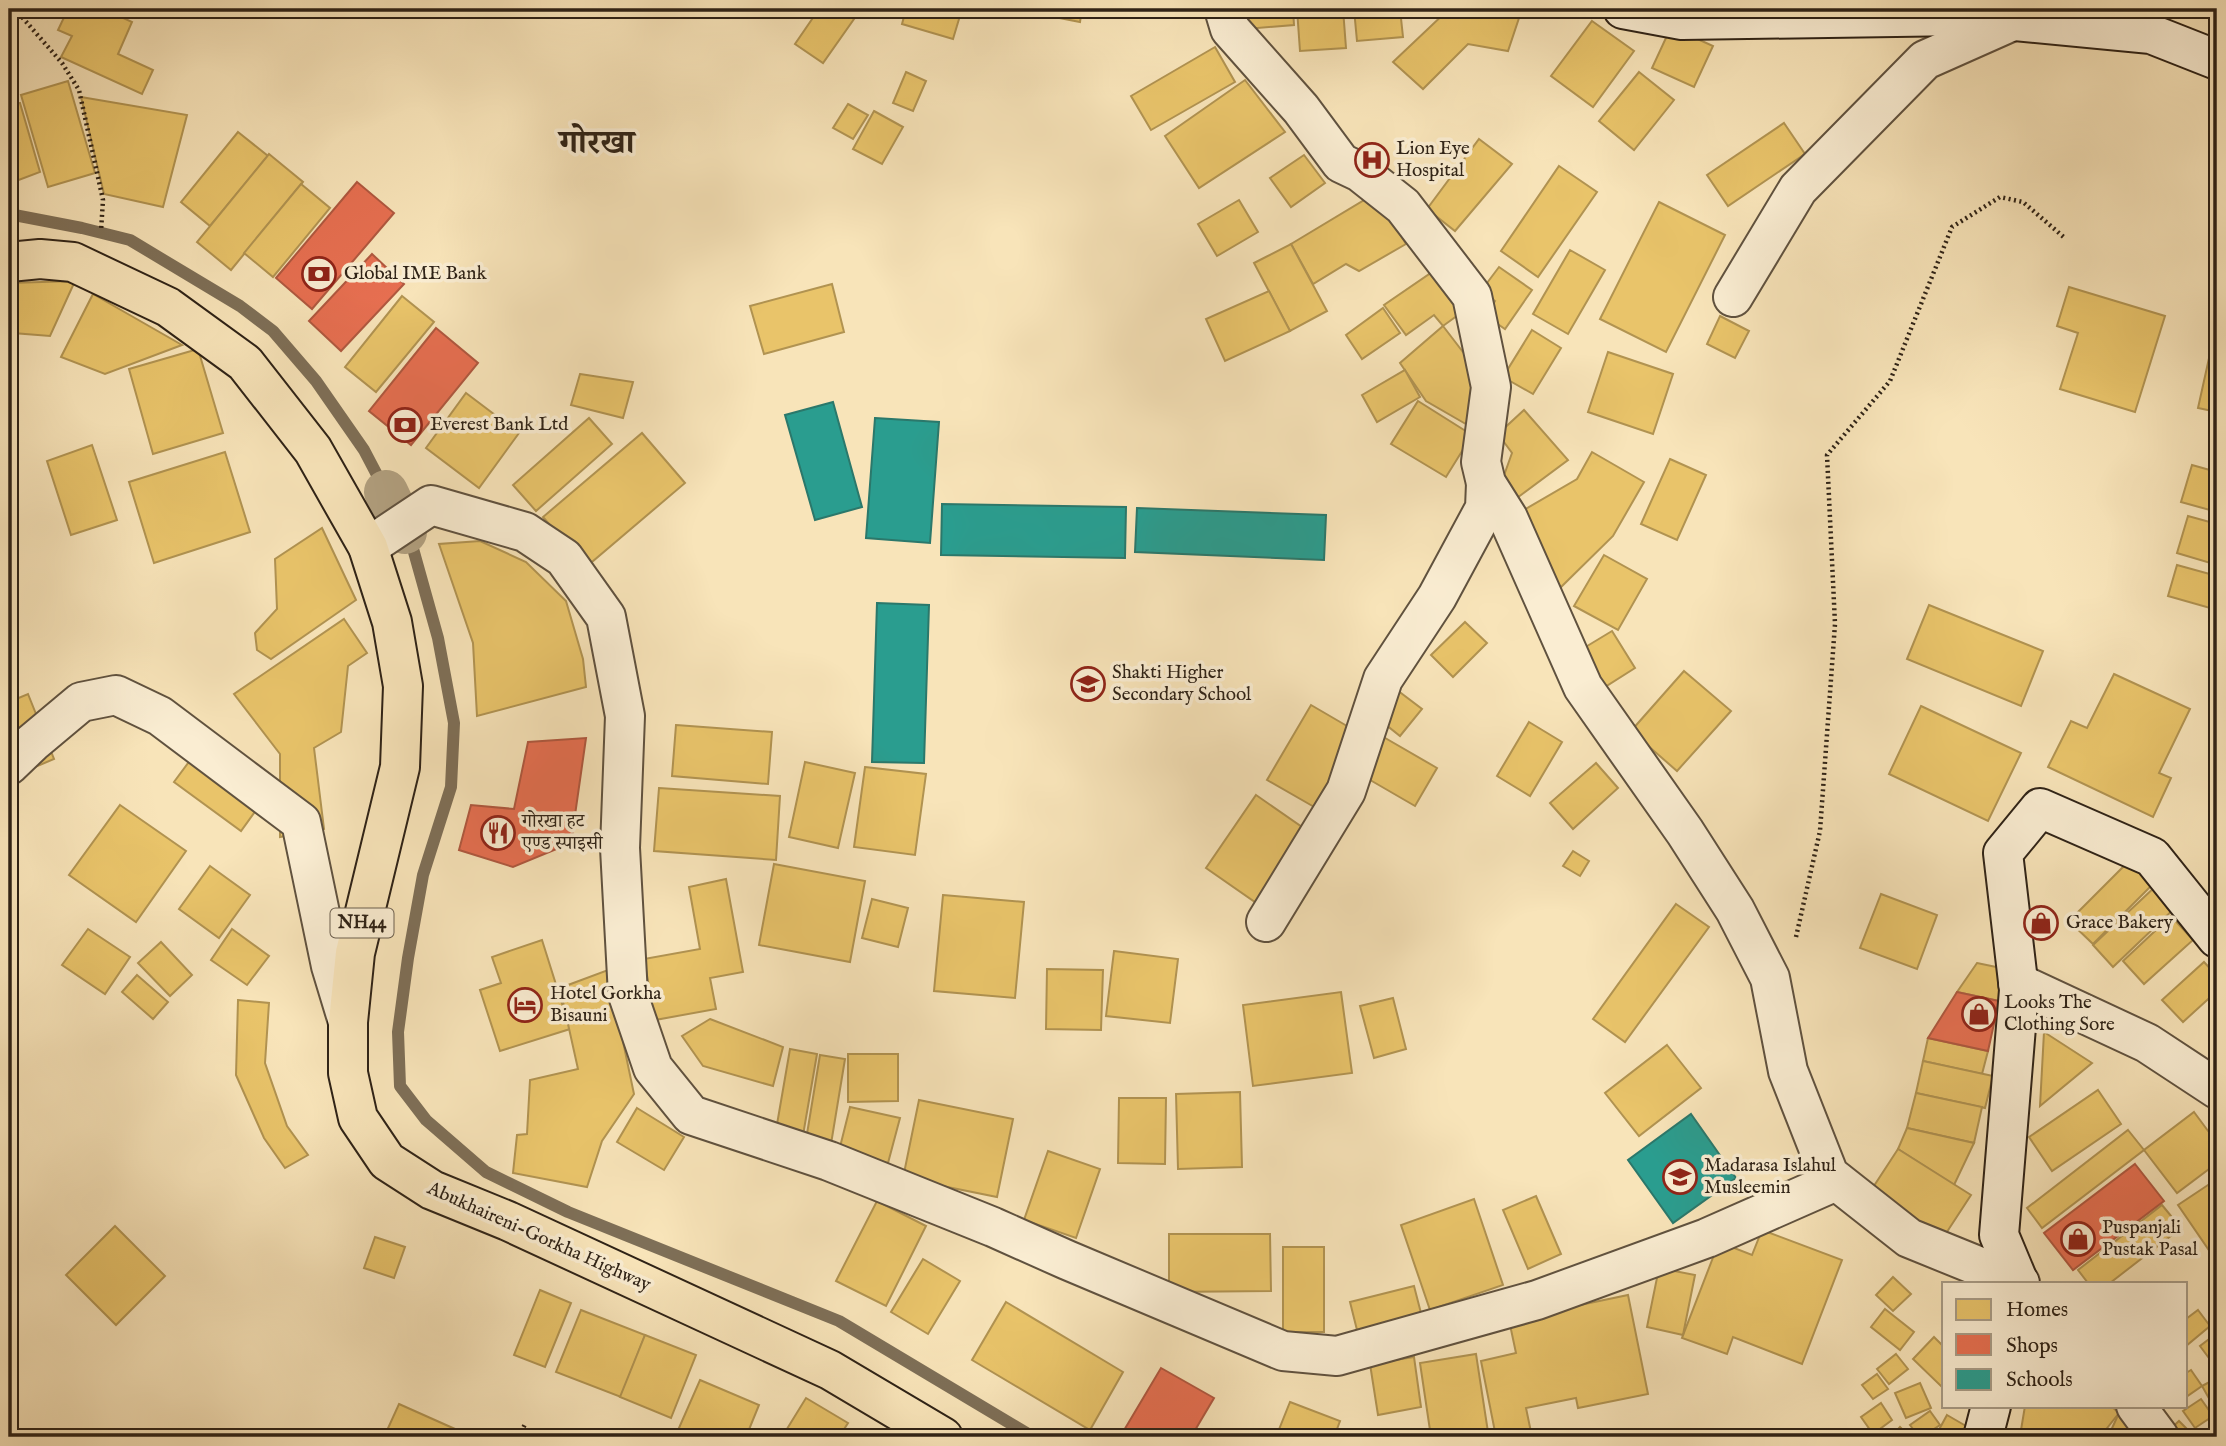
<svg xmlns="http://www.w3.org/2000/svg" width="2226" height="1446" viewBox="0 0 2226 1446" font-family="'IM FELL English','Noto Serif Devanagari',serif">
<style>
.homes{fill:#e9c46a;stroke:#b19351;stroke-width:2}
.shops{fill:#e76f51;stroke:#b0583f;stroke-width:2}
.schools{fill:#2a9d8f;stroke:#2b786b;stroke-width:2}
.lines{fill:none;stroke-linecap:round;stroke-linejoin:round}
.stream{stroke:#7e6f57;stroke-width:12}
.canal{stroke:#b3a282;stroke-width:44}
.street-casing{stroke:#60523f;stroke-width:42}
.secondary-casing{stroke:#2e2216;stroke-width:42}
.primary-casing{stroke:#2e2216;stroke-width:42}
.path{stroke:#2e2216;stroke-width:4.5;stroke-dasharray:2 3.5;stroke-linecap:butt}
.street{stroke:#faedd2;stroke-width:38}
.secondary{stroke:#faedd2;stroke-width:38}
.primary{stroke:#f8e4b9;stroke-width:38}
.labels{text-anchor:middle;dominant-baseline:central;stroke-width:7;stroke-linejoin:round;paint-order:stroke}
.shield{fill:#faedd2;stroke:#6b5f4e;stroke-width:2}
.shield-label{font-size:18px;font-weight:bold;fill:#2e2216}
.poi-label{font-size:19px;fill:#2e2216;stroke:#faedd2;text-anchor:start}
.street-label{font-size:19px;fill:#2e2216;stroke:#faedd2}
.town-label{font-size:33px;font-weight:bold;fill:#2e2216;stroke:#faedd2}
</style>
<rect width="100%" height="100%" fill="#f8e4b9"/>
<filter id="stains"><feTurbulence type="fractalNoise" baseFrequency=".00286" numOctaves="4"/><feColorMatrix values="0 0 0 0 .2 0 0 0 0 .09 0 0 0 0 .02 0 0 0 .5 -.17"/></filter>
<radialGradient id="worn" r=".72"><stop offset=".6" stop-color="#630" stop-opacity="0"/><stop offset="1" stop-color="#630" stop-opacity=".3"/></radialGradient>
<g class="homes">
<polygon points="68,9 104,9 132,22 118,54 153,70 142,94 61,57 72,36 58,30"/>
<polygon points="273,9 351,9 351,11 273,13"/>
<polygon points="819,9 839,9 854,19 823,63 795,44"/>
<polygon points="906,9 962,9 953,39 902,24"/>
<polygon points="1014,9 1082,9 1080,22"/>
<polygon points="1122,9 1192,9 1192,16 1122,15"/>
<polygon points="1245,9 1293,9 1294,25 1246,29"/>
<polygon points="1297,9 1343,9 1346,48 1300,51"/>
<polygon points="1354,9 1400,9 1403,37 1357,41"/>
<polygon points="1449,9 1522,9 1508,51 1468,44 1423,89 1393,62"/>
<polygon points="1592,21 1634,51 1593,107 1551,76"/>
<polygon points="1671,27 1713,46 1694,87 1652,68"/>
<polygon points="1215,47 1235,82 1151,130 1131,96"/>
<polygon points="906,72 926,81 913,111 893,103"/>
<polygon points="1639,72 1674,100 1634,150 1599,121"/>
<polygon points="1245,80 1285,132 1199,188 1165,136"/>
<polygon points="68,81 95,173 48,187 21,95"/>
<polygon points="81,97 187,115 163,207 104,194"/>
<polygon points="9,103 20,103 40,172 16,181 9,171"/>
<polygon points="848,104 868,115 853,139 833,128"/>
<polygon points="874,111 903,127 882,164 853,149"/>
<polygon points="1784,123 1805,154 1728,206 1707,175"/>
<polygon points="238,132 268,156 210,226 181,202"/>
<polygon points="1479,139 1512,164 1455,231 1427,209"/>
<polygon points="269,154 303,182 231,270 197,242"/>
<polygon points="1304,155 1325,183 1291,207 1270,178"/>
<polygon points="1559,166 1597,192 1538,277 1501,251"/>
<polygon points="301,184 330,208 273,277 244,253"/>
<polygon points="1376,193 1406,244 1359,271 1346,264 1313,284 1291,244"/>
<polygon points="1239,200 1258,232 1217,256 1198,224"/>
<polygon points="1659,202 1725,235 1666,352 1600,319"/>
<polygon points="1291,244 1327,311 1290,331 1254,263"/>
<polygon points="1570,250 1605,270 1568,334 1533,314"/>
<polygon points="1441,266 1469,307 1443,326 1434,315 1406,335 1384,305"/>
<polygon points="1499,267 1532,290 1505,329 1486,316 1495,301 1481,291"/>
<polygon points="75,281 50,336 13,333 9,283"/>
<polygon points="832,284 844,332 764,354 750,306"/>
<polygon points="2069,287 2165,316 2135,412 2060,389 2078,333 2057,326"/>
<polygon points="1269,291 1290,331 1225,361 1206,319"/>
<polygon points="93,294 182,345 105,374 61,357"/>
<polygon points="402,296 434,322 376,392 345,367"/>
<polygon points="1383,308 1400,333 1362,359 1346,335"/>
<polygon points="1720,316 1749,331 1735,358 1707,344"/>
<polygon points="2217,322 2217,412 2198,408"/>
<polygon points="1443,326 1479,373 1471,427 1426,401 1400,363"/>
<polygon points="1532,330 1561,348 1533,394 1503,377"/>
<polygon points="198,349 223,433 153,454 129,369"/>
<polygon points="1608,352 1673,374 1653,434 1588,412"/>
<polygon points="1405,370 1420,397 1377,422 1362,395"/>
<polygon points="580,374 633,382 623,418 571,405"/>
<polygon points="466,393 519,433 479,488 426,448"/>
<polygon points="1418,401 1472,435 1446,477 1391,444"/>
<polygon points="1524,410 1568,460 1517,498 1502,481 1512,453 1498,434"/>
<polygon points="589,418 612,444 536,511 513,485"/>
<polygon points="642,433 685,483 586,567 543,517"/>
<polygon points="92,445 117,520 71,535 47,461"/>
<polygon points="225,452 250,532 154,563 129,482"/>
<polygon points="1592,452 1644,482 1613,536 1559,589 1517,514 1577,479"/>
<polygon points="1670,459 1706,475 1677,540 1641,524"/>
<polygon points="2192,465 2217,472 2217,512 2181,502"/>
<polygon points="2188,516 2217,524 2217,565 2177,553"/>
<polygon points="322,528 356,600 271,659 257,650 255,633 277,609 275,559"/>
<polygon points="480,541 526,562 566,601 583,659 586,687 477,716 473,643 439,544"/>
<polygon points="1604,555 1647,579 1618,630 1574,606"/>
<polygon points="2177,565 2217,576 2217,610 2168,596"/>
<polygon points="1929,605 2043,651 2021,706 1907,659"/>
<polygon points="344,619 367,653 348,666 341,732 314,748 324,829 280,837 280,754 234,694"/>
<polygon points="1465,622 1487,643 1453,677 1431,655"/>
<polygon points="1612,631 1635,668 1597,692 1574,654"/>
<polygon points="1684,671 1731,711 1677,771 1631,731"/>
<polygon points="2114,674 2190,709 2159,773 2171,778 2153,817 2048,767 2071,721 2087,728"/>
<polygon points="1397,690 1422,709 1400,736 1375,716"/>
<polygon points="28,694 54,759 9,778 9,702"/>
<polygon points="1311,705 1359,733 1316,808 1267,780"/>
<polygon points="1921,706 2021,753 1988,821 1889,774"/>
<polygon points="1529,722 1562,742 1530,796 1497,776"/>
<polygon points="676,725 772,732 768,784 672,776"/>
<polygon points="211,732 277,781 241,831 174,782"/>
<polygon points="1380,735 1437,768 1415,806 1358,773"/>
<polygon points="805,762 855,773 838,848 789,837"/>
<polygon points="1596,763 1618,788 1573,829 1550,803"/>
<polygon points="865,767 926,774 915,855 854,847"/>
<polygon points="659,788 780,796 776,860 654,851"/>
<polygon points="1256,795 1315,836 1265,909 1206,868"/>
<polygon points="120,805 186,851 136,922 69,875"/>
<polygon points="1573,851 1589,861 1580,876 1563,866"/>
<polygon points="2129,861 2153,884 2093,944 2069,921"/>
<polygon points="774,864 865,881 850,962 759,945"/>
<polygon points="210,866 250,895 219,938 179,909"/>
<polygon points="726,879 743,972 710,978 716,1009 655,1020 644,959 700,949 689,887"/>
<polygon points="2157,885 2177,906 2113,967 2093,945"/>
<polygon points="1881,894 1937,915 1917,969 1860,948"/>
<polygon points="943,895 1024,902 1015,998 934,991"/>
<polygon points="872,899 908,908 898,947 862,938"/>
<polygon points="1676,904 1709,927 1625,1042 1593,1019"/>
<polygon points="2171,916 2193,940 2144,984 2123,961"/>
<polygon points="88,929 130,957 105,994 62,965"/>
<polygon points="232,929 269,956 247,985 211,960"/>
<polygon points="542,940 570,1029 500,1051 480,990 501,983 492,957"/>
<polygon points="161,942 192,975 170,996 138,963"/>
<polygon points="1114,951 1178,959 1170,1023 1106,1016"/>
<polygon points="2204,962 2217,976 2217,991 2183,1022 2162,1000"/>
<polygon points="1977,963 2006,969 1999,1001 1957,992"/>
<polygon points="1047,969 1103,970 1101,1030 1046,1029"/>
<polygon points="608,970 634,1094 602,1141 587,1187 513,1173 517,1135 527,1134 530,1080 578,1069 560,988"/>
<polygon points="137,975 168,1002 153,1019 122,992"/>
<polygon points="1341,992 1352,1073 1253,1086 1243,1005"/>
<polygon points="1393,998 1406,1049 1374,1058 1360,1006"/>
<polygon points="238,1000 269,1003 265,1063 287,1126 308,1155 285,1168 264,1138 236,1075"/>
<polygon points="710,1019 783,1047 773,1086 703,1066 682,1036"/>
<polygon points="2044,1032 2092,1063 2040,1106"/>
<polygon points="1928,1038 1988,1051 1982,1074 1923,1061"/>
<polygon points="1667,1045 1701,1088 1639,1136 1605,1093"/>
<polygon points="790,1049 817,1054 802,1141 775,1136"/>
<polygon points="848,1054 898,1054 898,1101 848,1102"/>
<polygon points="820,1055 845,1059 830,1150 805,1146"/>
<polygon points="1923,1061 1993,1076 1985,1108 1916,1093"/>
<polygon points="2098,1090 2121,1124 2052,1171 2029,1137"/>
<polygon points="1240,1092 1242,1167 1178,1169 1176,1094"/>
<polygon points="1916,1093 1982,1107 1974,1143 1907,1128"/>
<polygon points="1119,1098 1166,1098 1165,1164 1118,1163"/>
<polygon points="919,1100 1013,1119 997,1197 903,1178"/>
<polygon points="850,1107 900,1118 888,1163 839,1151"/>
<polygon points="637,1108 684,1137 664,1170 617,1142"/>
<polygon points="2194,1112 2217,1143 2217,1163 2177,1193 2144,1150"/>
<polygon points="1907,1128 1974,1143 1954,1185 1898,1149"/>
<polygon points="2128,1130 2144,1150 2042,1228 2027,1208"/>
<polygon points="1898,1149 1971,1195 1943,1238 1870,1192"/>
<polygon points="1048,1151 1100,1169 1076,1238 1024,1220"/>
<polygon points="2217,1179 2217,1262 2178,1205"/>
<polygon points="1536,1196 1561,1254 1528,1269 1503,1210"/>
<polygon points="1474,1199 1503,1285 1430,1310 1401,1225"/>
<polygon points="877,1201 926,1226 886,1306 836,1281"/>
<polygon points="2162,1205 2181,1228 2110,1283 2088,1283 2078,1270"/>
<polygon points="115,1226 165,1276 116,1325 66,1275"/>
<polygon points="1762,1230 1842,1260 1802,1364 1733,1337 1727,1354 1682,1338 1719,1242 1752,1255"/>
<polygon points="1169,1234 1270,1234 1271,1291 1169,1292"/>
<polygon points="375,1237 405,1247 394,1278 364,1268"/>
<rect x="1283" y="1247" width="41" height="85"/>
<polygon points="923,1259 960,1281 928,1334 891,1312"/>
<polygon points="1659,1268 1695,1275 1683,1335 1647,1327"/>
<polygon points="1893,1277 1911,1294 1893,1311 1876,1295"/>
<polygon points="1414,1286 1422,1317 1358,1334 1350,1302"/>
<polygon points="540,1290 571,1303 545,1367 514,1355"/>
<polygon points="1628,1295 1648,1394 1578,1408 1576,1398 1526,1408 1532,1437 1496,1437 1481,1361 1516,1353 1509,1320"/>
<polygon points="1006,1302 1123,1372 1090,1430 972,1360"/>
<polygon points="1885,1309 1914,1332 1900,1350 1871,1327"/>
<polygon points="581,1310 645,1335 621,1397 556,1372"/>
<polygon points="2198,1310 2210,1326 2186,1346 2186,1319"/>
<polygon points="2217,1333 2217,1369 2200,1346"/>
<polygon points="645,1335 696,1355 671,1418 620,1397"/>
<polygon points="1934,1337 1944,1347 1944,1389 1913,1359"/>
<polygon points="1476,1354 1488,1432 1456,1437 1431,1437 1420,1363"/>
<polygon points="1896,1354 1908,1369 1889,1384 1877,1369"/>
<polygon points="1414,1357 1421,1407 1378,1415 1370,1364"/>
<polygon points="2191,1370 2202,1386 2186,1397 2186,1373"/>
<polygon points="1877,1374 1888,1389 1873,1399 1862,1385"/>
<polygon points="2217,1378 2217,1399 2211,1402 2202,1386"/>
<polygon points="700,1380 759,1405 746,1437 675,1437"/>
<polygon points="1920,1383 1931,1408 1906,1418 1895,1393"/>
<polygon points="806,1398 848,1423 839,1437 782,1437"/>
<polygon points="2201,1399 2213,1416 2195,1428 2183,1411"/>
<polygon points="1290,1402 1340,1421 1334,1437 1276,1437"/>
<polygon points="1881,1403 1892,1420 1873,1434 1861,1417"/>
<polygon points="399,1404 473,1437 384,1437"/>
<polygon points="2025,1406 2111,1406 2119,1413 2100,1437 2024,1437 2020,1436"/>
<polygon points="1930,1411 1940,1425 1922,1437 1919,1437 1910,1425"/>
<polygon points="2119,1413 2137,1437 2108,1437"/>
<polygon points="1947,1415 1966,1426 1959,1437 1935,1437"/>
<polygon points="2179,1421 2195,1437 2171,1437 2167,1432"/>
<polygon points="1900,1427 1910,1437 1891,1437"/>
</g>
<g class="shops">
<polygon points="357,182 394,213 312,309 276,278"/>
<polygon points="372,254 404,284 341,351 309,321"/>
<polygon points="436,328 478,363 411,445 369,411"/>
<polygon points="586,738 571,843 513,867 459,850 471,805 514,809 528,742"/>
<polygon points="1957,992 1999,1001 1988,1051 1928,1038"/>
<polygon points="2135,1164 2164,1201 2073,1270 2044,1233"/>
<polygon points="1161,1368 1214,1398 1191,1437 1120,1437"/>
</g>
<g class="schools">
<polygon points="833,402 862,507 815,520 785,415"/>
<polygon points="875,418 939,422 930,543 866,538"/>
<polygon points="942,504 1126,507 1125,558 941,555"/>
<polygon points="1137,508 1326,515 1324,560 1135,552"/>
<polygon points="877,603 929,605 924,763 872,762"/>
<polygon points="1691,1114 1736,1178 1673,1223 1628,1160"/>
</g>
<g class="lines">
<g class="stream">
<polyline points="9,214 82,228 130,240 240,306 273,331 316,381 364,450 386,492"/>
<polyline points="405,532 412,545 438,638 454,723 451,787 423,875 408,958 398,1032 400,1086 426,1120 486,1172 568,1212 839,1321 1033,1437"/>
</g>
<polyline class="canal" points="386,492 405,532"/>
<g class="street-casing">
<g id="street">
<polyline points="1224,9 1230,29 1301,109 1341,163 1360,172 1403,206 1472,296 1491,387 1481,462 1486,483 1508,518 1583,687 1685,832 1735,910 1770,978 1788,1071 1829,1175 1909,1238 2020,1283"/>
<polyline points="1733,297 1798,189 1925,60 2015,20"/>
<polyline points="368,547 431,505 525,532 564,558 606,617 625,716 620,848 628,995 653,1068 691,1115 829,1161 993,1227 1067,1260 1283,1351 1337,1356 1537,1300 1707,1238 1836,1181"/>
<polyline points="9,765 32,743 81,702 116,695 160,716 301,822 331,966 348,1022"/>
<polyline points="1266,922 1346,791 1383,679 1437,597 1485,508 1486,483"/>
<polyline points="2018,983 2147,1043 2217,1089"/>
<polyline points="2136,1406 2159,1437"/>
</g>
</g>
<g class="secondary-casing">
<g id="secondary">
<polyline points="1623,9 1682,20 1963,16 2151,34 2217,60"/>
<polyline points="2019,1283 1999,1235 2019,990 2003,853 2040,808 2152,857 2217,938"/>
<polyline points="1983,1437 1991,1406"/>
</g>
</g>
<g class="primary-casing">
<polyline id="primary" points="9,262 40,259 73,262 168,307 245,363 313,450 368,547 392,622 403,686 400,767 355,953 348,1022 348,1073 358,1118 387,1161 432,1190 508,1221 830,1370 943,1437"/>
</g>
<g class="path">
<polyline points="15,9 62,63 79,90 103,200 101,231"/>
<polyline points="1796,937 1820,831 1835,624 1827,455 1890,381 1952,227 2000,197 2023,202 2066,239"/>
<polyline points="9,1411 10,1415"/>
<polyline points="519,1437 525,1424"/>
</g>
<use href="#street" class="street"/>
<use href="#secondary" class="secondary"/>
<use href="#primary" class="primary"/>
</g>
<defs>
<g id="hospital-ring" transform="scale(1.75)"><circle r="9.5" fill="#faedd2" stroke="#8f2418" stroke-width="1.5"/><path d="M-5-5h3v3.5h4V-5h3V5h-3V1.5h-4V5h-3Z" fill="#8f2418"/></g>
<g id="bank-ring" transform="scale(1.75)"><circle r="9.5" fill="#faedd2" stroke="#8f2418" stroke-width="1.5"/><path d="M-6-4H6V4H-6ZM0-2.3a2.3 2.3 0 1 0 0 4.6a2.3 2.3 0 1 0 0-4.6Z" fill="#8f2418"/></g>
<g id="school-ring" transform="scale(1.75)"><circle r="9.5" fill="#faedd2" stroke="#8f2418" stroke-width="1.5"/><path d="M0-5L7-2L0 1L-7-2ZM-4 1L0 2.5L4 1V4Q0 6-4 4Z" fill="#8f2418"/></g>
<g id="restaurant-ring" transform="scale(1.75)"><circle r="9.5" fill="#faedd2" stroke="#8f2418" stroke-width="1.5"/><path d="M-5-6h1v4h1v-4h1v4h1v-4h1v5L-1.5 .5V6h-2V.5L-5-1ZM5-6V6H3V1.5H1.5Q1.5-4 5-6Z" fill="#8f2418"/></g>
<g id="shop-ring" transform="scale(1.75)"><circle r="9.5" fill="#faedd2" stroke="#8f2418" stroke-width="1.5"/><path d="M-5-2.5h2.3a2.7 3.5 0 0 1 5.4 0H5L5.5 6h-11ZM-1.5-2.5h3a1.5 2.3 0 0 0-3 0Z" fill="#8f2418"/></g>
<g id="hotel-ring" transform="scale(1.75)"><circle r="9.5" fill="#faedd2" stroke="#8f2418" stroke-width="1.5"/><path d="M-6-4.5h1.5V1H6V5H4.5V3h-9V5H-6ZM-4 0a1.8 1.8 0 1 1 3.6 0ZM.5 0V-2.5h3Q6-2.5 6 0Z" fill="#8f2418"/></g>
</defs>
<g fill-rule="evenodd">
<use href="#hospital-ring" x="1372" y="160"/>
<use href="#bank-ring" x="319" y="274"/>
<use href="#bank-ring" x="405" y="425"/>
<use href="#school-ring" x="1088" y="684"/>
<use href="#restaurant-ring" x="498" y="833"/>
<use href="#shop-ring" x="2041" y="923"/>
<use href="#hotel-ring" x="525" y="1005"/>
<use href="#shop-ring" x="1979" y="1014"/>
<use href="#school-ring" x="1680" y="1177"/>
<use href="#shop-ring" x="2078" y="1239"/>
</g>
<g class="labels">
<rect class="shield" x="330.5" y="908.5" width="63" height="29" rx="5"/>
<g class="shield-label">
<text x="362" y="923">NH44</text>
</g>
<g class="poi-label">
<text x="1396" y="149">Lion Eye<tspan x="1396" dy="22">Hospital</tspan></text>
<text x="344" y="274">Global IME Bank</text>
<text x="430" y="425">Everest Bank Ltd</text>
<text x="1112" y="673">Shakti Higher<tspan x="1112" dy="22">Secondary School</tspan></text>
<text x="522" y="822">गोरखा हट<tspan x="522" dy="22">एण्ड स्पाइसी</tspan></text>
<text x="2066" y="923">Grace Bakery</text>
<text x="550" y="994">Hotel Gorkha<tspan x="550" dy="22">Bisauni</tspan></text>
<text x="2004" y="1003">Looks The<tspan x="2004" dy="22">Clothing Sore</tspan></text>
<text x="1704" y="1166">Madarasa Islahul<tspan x="1704" dy="22">Musleemin</tspan></text>
<text x="2102" y="1228">Puspanjali<tspan x="2102" dy="22">Pustak Pasal</tspan></text>
</g>
<g class="street-label">
<text transform="translate(539 1237) rotate(24)">Abukhaireni-Gorkha Highway</text>
</g>
<g class="town-label">
<text x="597" y="144">गोरखा</text>
</g>
</g>
<rect width="2226" height="1446" fill="none" stroke="#f8e4b9" stroke-width="35"/>
<rect x="10" y="10" width="2205" height="1425" fill="none" stroke="#2e2216" stroke-width="3.5"/>
<rect x="18" y="18" width="2191" height="1411" fill="none" stroke="#2e2216" stroke-width="2"/>
<rect x="1942" y="1282" width="245" height="126" fill="#faedd2" stroke="#a89c87" stroke-width="2"/>
<rect x="1956" y="1299" width="35" height="21" fill="#e9c46a" stroke="#a89c87" stroke-width="2"/>
<text x="2006" y="1316" font-size="21" fill="#2e2216">Homes</text>
<rect x="1956" y="1334" width="35" height="21" fill="#e76f51" stroke="#a89c87" stroke-width="2"/>
<text x="2006" y="1352" font-size="21" fill="#2e2216">Shops</text>
<rect x="1956" y="1369" width="35" height="21" fill="#2a9d8f" stroke="#a89c87" stroke-width="2"/>
<text x="2006" y="1386" font-size="21" fill="#2e2216">Schools</text>
<rect width="100%" height="100%" filter="url(#stains)"/>
<rect width="100%" height="100%" fill="url(#worn)"/>
</svg>
